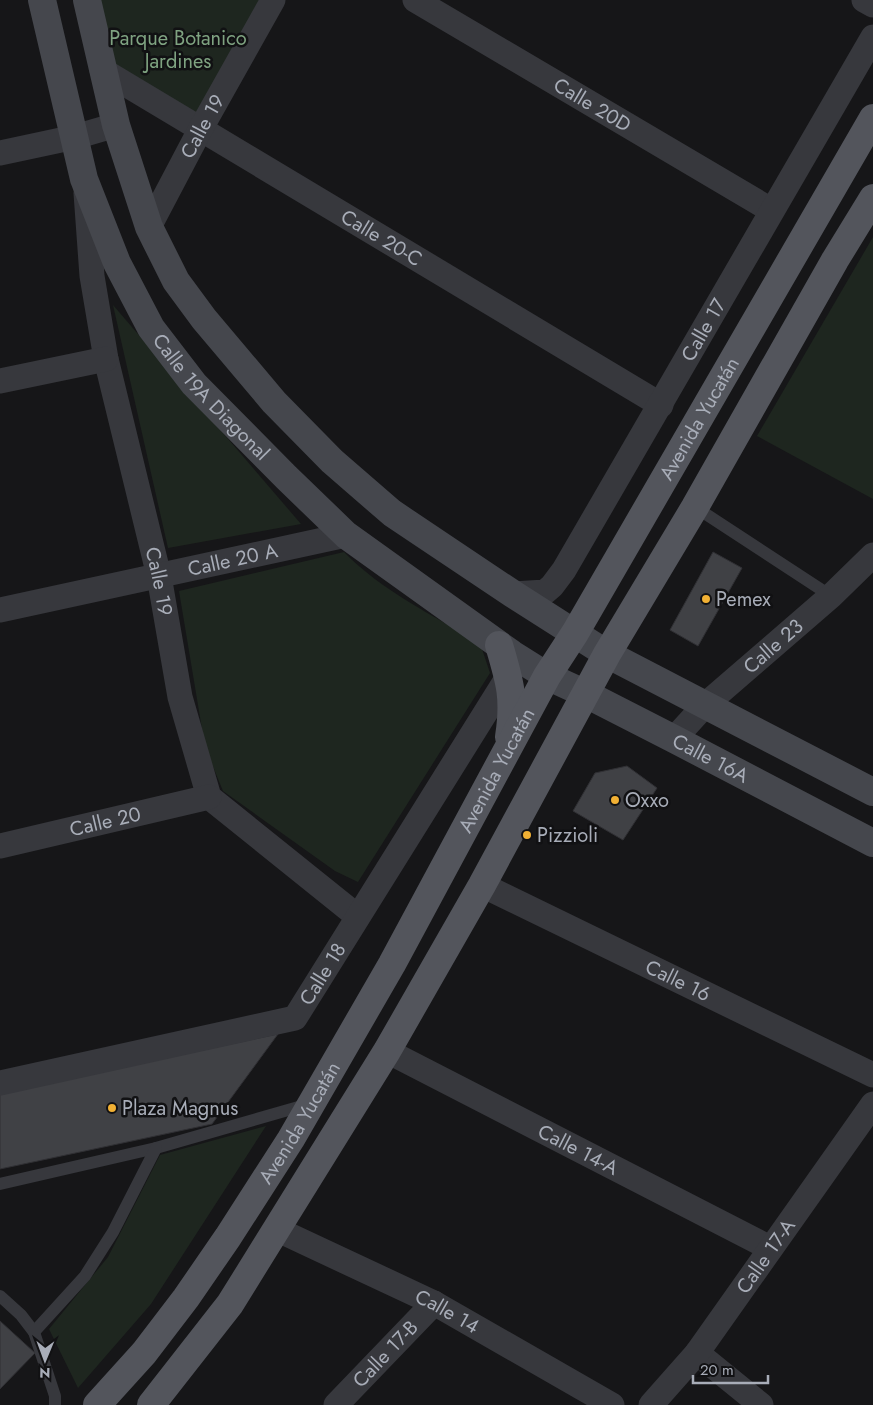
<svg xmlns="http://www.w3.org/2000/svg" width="873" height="1405" viewBox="0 0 873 1405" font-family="Jost,sans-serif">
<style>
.green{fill:#1e261f}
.building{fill:#404145;stroke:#303034}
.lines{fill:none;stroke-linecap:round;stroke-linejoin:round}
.lane{stroke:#37383d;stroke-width:12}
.street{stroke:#37383d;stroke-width:25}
.secondary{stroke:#45474d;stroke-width:28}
.primary{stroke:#53555c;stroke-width:28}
.poi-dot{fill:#f2b134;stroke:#111113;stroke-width:2}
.labels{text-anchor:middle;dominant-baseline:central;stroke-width:5;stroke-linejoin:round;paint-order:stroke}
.park-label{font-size:20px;fill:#7fa381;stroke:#111113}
.street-label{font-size:20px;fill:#a8adb8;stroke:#111113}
.poi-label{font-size:20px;fill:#a8adb8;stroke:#111113;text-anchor:start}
</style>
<rect width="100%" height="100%" fill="#161618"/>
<g class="green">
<polygon points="96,0 263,0 197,116 109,64"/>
<polygon points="873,237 873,499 757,436"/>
<polygon points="113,305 301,524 168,548"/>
<path d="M344,552c38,39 90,64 136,91l10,30 -132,209 -23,-11 -112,-80 -18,-44 -26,-156z"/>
<polygon points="266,1126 151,1304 78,1388 49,1329 108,1257 160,1155"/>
</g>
<g class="building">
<polygon points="713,552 742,568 698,646 670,630"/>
<polygon points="627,766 657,788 623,840 573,811 595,773"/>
<polygon points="278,1034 212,1124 0,1169 0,1093"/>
<polygon points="0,1321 35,1353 0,1389"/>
</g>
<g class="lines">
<g class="lane">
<polyline points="695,507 831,596"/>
<polyline points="0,1184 156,1148 309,1104"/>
<polyline points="0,1296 21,1315 34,1332 55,1396 55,1405"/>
<polyline points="34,1332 85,1276 113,1232 156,1148"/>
</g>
<g class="street">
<path id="s1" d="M415,0l356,210"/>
<polyline points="864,0 873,5"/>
<path id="s2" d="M102,70l559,335"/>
<polyline points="0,153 75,137 116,125"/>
<path id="s3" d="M86,193l6,83 14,83 53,217 21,121 29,100 148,119"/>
<path id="s4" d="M149,227l51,-97 73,-130"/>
<polyline points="0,381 106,359"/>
<path id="s5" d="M513,594l32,-2 7,-6 12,-16c104,-177 205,-356 309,-533"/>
<path id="s6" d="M0,610l346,-75"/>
<path id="s7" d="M674,739l31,-34 126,-109 42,-41"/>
<path id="s8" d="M0,846l209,-49"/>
<path id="s9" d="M482,885l391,190"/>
<path id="s10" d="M387,1051l383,197"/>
<path id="s11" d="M0,1083l295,-65 214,-343"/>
<path id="s12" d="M276,1229l158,74 178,102"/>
<polyline points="697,1353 761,1405"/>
<path id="s13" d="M336,1405l98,-102"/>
<path id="s14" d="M651,1405l46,-52 176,-249"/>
</g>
<g class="secondary">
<path id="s15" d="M42,0l42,179 33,84 34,65 43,56 92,93 60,58 166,119 35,22 39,18 88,45 199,104"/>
<polyline points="87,0 116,125 149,227 176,281 204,319 274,402 332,461 392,513 513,594 607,654 873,792"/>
</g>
<g class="primary">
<path d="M499,645c11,37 16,53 10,92"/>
<path id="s16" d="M97,1405l47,-52 42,-55 42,-61 63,-98 101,-175 155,-288 28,-43 298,-515"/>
<polyline points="151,1405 230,1304 387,1051 482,885 607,654 695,507 835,260 873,198"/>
</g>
</g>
<g class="poi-dot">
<circle cx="706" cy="599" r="5"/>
<circle cx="615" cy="800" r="5"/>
<circle cx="527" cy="835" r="5"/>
<circle cx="112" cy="1108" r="5"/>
</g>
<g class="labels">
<g class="park-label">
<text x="178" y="38">Parque Botanico<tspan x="178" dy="23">Jardines</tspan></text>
</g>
<g class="street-label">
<text stroke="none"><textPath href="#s1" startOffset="206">Calle 20D</textPath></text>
<text stroke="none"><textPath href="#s4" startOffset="114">Calle 19</textPath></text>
<text stroke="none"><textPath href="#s2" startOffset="326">Calle 20-C</textPath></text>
<text stroke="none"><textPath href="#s5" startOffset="339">Calle 17</textPath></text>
<text stroke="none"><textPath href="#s15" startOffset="439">Calle 19A Diagonal</textPath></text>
<text stroke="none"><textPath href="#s16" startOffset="1158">Avenida Yucatán</textPath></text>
<text stroke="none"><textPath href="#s6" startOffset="238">Calle 20 A</textPath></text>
<text stroke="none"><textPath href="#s3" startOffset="396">Calle 19</textPath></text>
<text stroke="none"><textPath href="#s7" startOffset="136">Calle 23</textPath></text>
<text stroke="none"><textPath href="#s15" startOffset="1061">Calle 16A</textPath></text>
<text stroke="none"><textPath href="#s16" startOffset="752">Avenida Yucatán</textPath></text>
<text stroke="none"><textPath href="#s8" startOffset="108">Calle 20</textPath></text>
<text stroke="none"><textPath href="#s11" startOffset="354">Calle 18</textPath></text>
<text stroke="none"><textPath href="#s9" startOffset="218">Calle 16</textPath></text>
<text stroke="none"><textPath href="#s16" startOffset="348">Avenida Yucatán</textPath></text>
<text stroke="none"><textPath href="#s10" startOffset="215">Calle 14-A</textPath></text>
<text stroke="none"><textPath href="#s14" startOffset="188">Calle 17-A</textPath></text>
<text stroke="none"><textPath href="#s12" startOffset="190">Calle 14</textPath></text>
<text stroke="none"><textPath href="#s13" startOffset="71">Calle 17-B</textPath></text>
</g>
<g class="poi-label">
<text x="716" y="599">Pemex</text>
<text x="625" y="800">Oxxo</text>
<text x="537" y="835">Pizzioli</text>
<text x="122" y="1108">Plaza Magnus</text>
</g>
</g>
<g transform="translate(45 1360) rotate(181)" stroke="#111113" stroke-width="4" paint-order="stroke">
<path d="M0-4L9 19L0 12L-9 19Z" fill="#a8adb8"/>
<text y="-8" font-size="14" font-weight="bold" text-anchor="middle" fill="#a8adb8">N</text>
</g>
<path d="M693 1375v8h75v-8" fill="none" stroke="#a8adb8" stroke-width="2.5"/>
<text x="700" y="1375" font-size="15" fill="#a8adb8" stroke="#111113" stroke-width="4" paint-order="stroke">20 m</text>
</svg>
